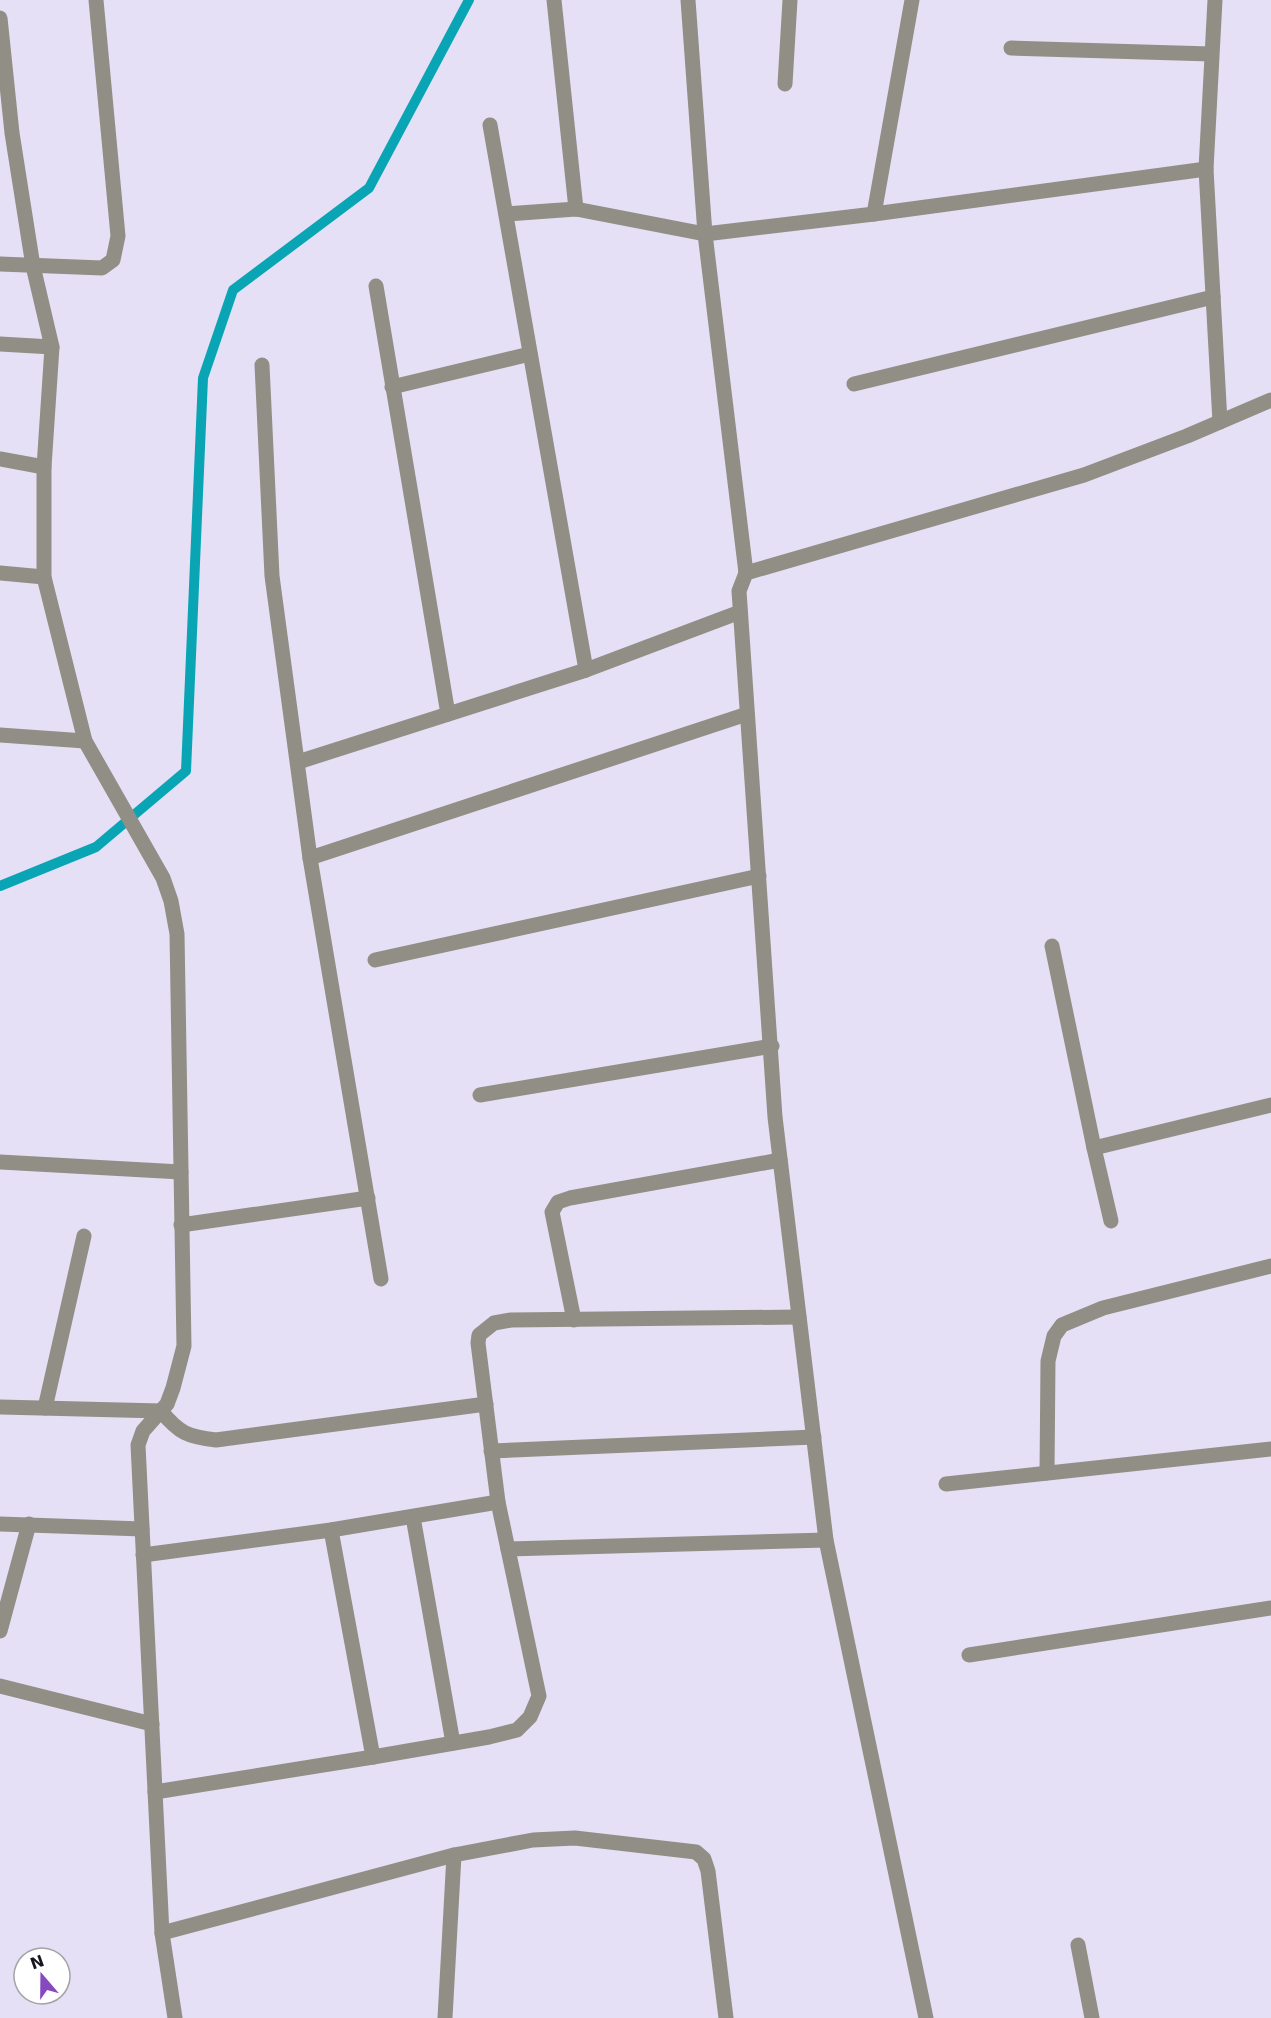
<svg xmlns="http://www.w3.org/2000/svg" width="1271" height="2018" viewBox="0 0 1271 2018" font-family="'DejaVu Sans',sans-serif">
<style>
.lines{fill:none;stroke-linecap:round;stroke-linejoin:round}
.stream{stroke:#0aa5b5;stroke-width:10}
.street{stroke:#918f85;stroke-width:15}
</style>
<rect width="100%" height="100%" fill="#e6e0f6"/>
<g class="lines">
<polyline class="stream" points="0,886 96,847 186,771 203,378 233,290 369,188 469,0"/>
<g class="street">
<polyline points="554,0 576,209"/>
<polyline points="688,0 705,234 746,573"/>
<polyline points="1215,0 1206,169 1220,422"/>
<polyline points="0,18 12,133 33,266 52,347 44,467 44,577 85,741 163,878 171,901 177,934 184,1346 173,1388 167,1404 143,1431 138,1445 162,1933 175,2018"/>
<polyline points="1011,48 1211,54"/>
<polyline points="785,84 790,0"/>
<polyline points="490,125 586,670"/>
<polyline points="506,214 576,209 705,234 874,214 1206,169"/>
<polyline points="874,214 912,0"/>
<polyline points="0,264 102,268 113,260 118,236 96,0"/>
<polyline points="376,286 448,714"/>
<polyline points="0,344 52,347"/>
<polyline points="262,365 272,576 310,858 381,1279"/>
<polyline points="854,384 1213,297"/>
<polyline points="392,387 530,354"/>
<polyline points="0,459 44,467"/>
<polyline points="0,573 44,577"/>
<polyline points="0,735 85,741"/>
<polyline points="298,762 586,670 740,612"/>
<polyline points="310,858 747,714"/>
<polyline points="1052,946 1094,1148 1271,1105"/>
<polyline points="375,960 759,876"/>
<polyline points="480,1095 772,1046"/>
<polyline points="1094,1148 1111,1221"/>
<polyline points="0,1162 181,1172"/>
<polyline points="181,1225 368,1198"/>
<polyline points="574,1320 552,1212 558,1202 570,1198 780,1160"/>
<path d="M0,1407l161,4c18,22 27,26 55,29l270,-36"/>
<polyline points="45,1408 84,1236"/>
<polyline points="491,1451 814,1437"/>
<polyline points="1047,1473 1048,1361 1054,1336 1062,1325 1103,1308 1271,1266"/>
<polyline points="946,1484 1271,1449"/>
<polyline points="413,1517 453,1743"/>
<polyline points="0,1524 142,1529"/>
<polyline points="508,1549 826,1540"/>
<polyline points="143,1555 331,1530 498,1502"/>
<polyline points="0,1631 29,1524"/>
<polyline points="969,1655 1271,1608"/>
<polyline points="0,1686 152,1724"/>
<polyline points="373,1757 489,1737 517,1730 530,1717 539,1696 498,1502 478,1343 479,1335 494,1323 511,1320 799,1317"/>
<polyline points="155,1792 373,1757 331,1530"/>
<polyline points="162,1933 454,1855 533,1840 575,1838 696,1852 704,1859 708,1871 726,2018"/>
<polyline points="1078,1945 1092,2018"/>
<polyline points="445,2018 454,1855"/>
<polyline points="926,2018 826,1540 775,1117 739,591 746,573 1084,475 1187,436 1271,400"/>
</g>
</g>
<g transform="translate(42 1976) rotate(340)"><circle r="28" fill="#ffffff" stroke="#a3a2a5" stroke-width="1.5"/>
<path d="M0-4.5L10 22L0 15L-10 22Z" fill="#8549c0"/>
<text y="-9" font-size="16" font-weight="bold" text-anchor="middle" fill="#18161e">N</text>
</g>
</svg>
